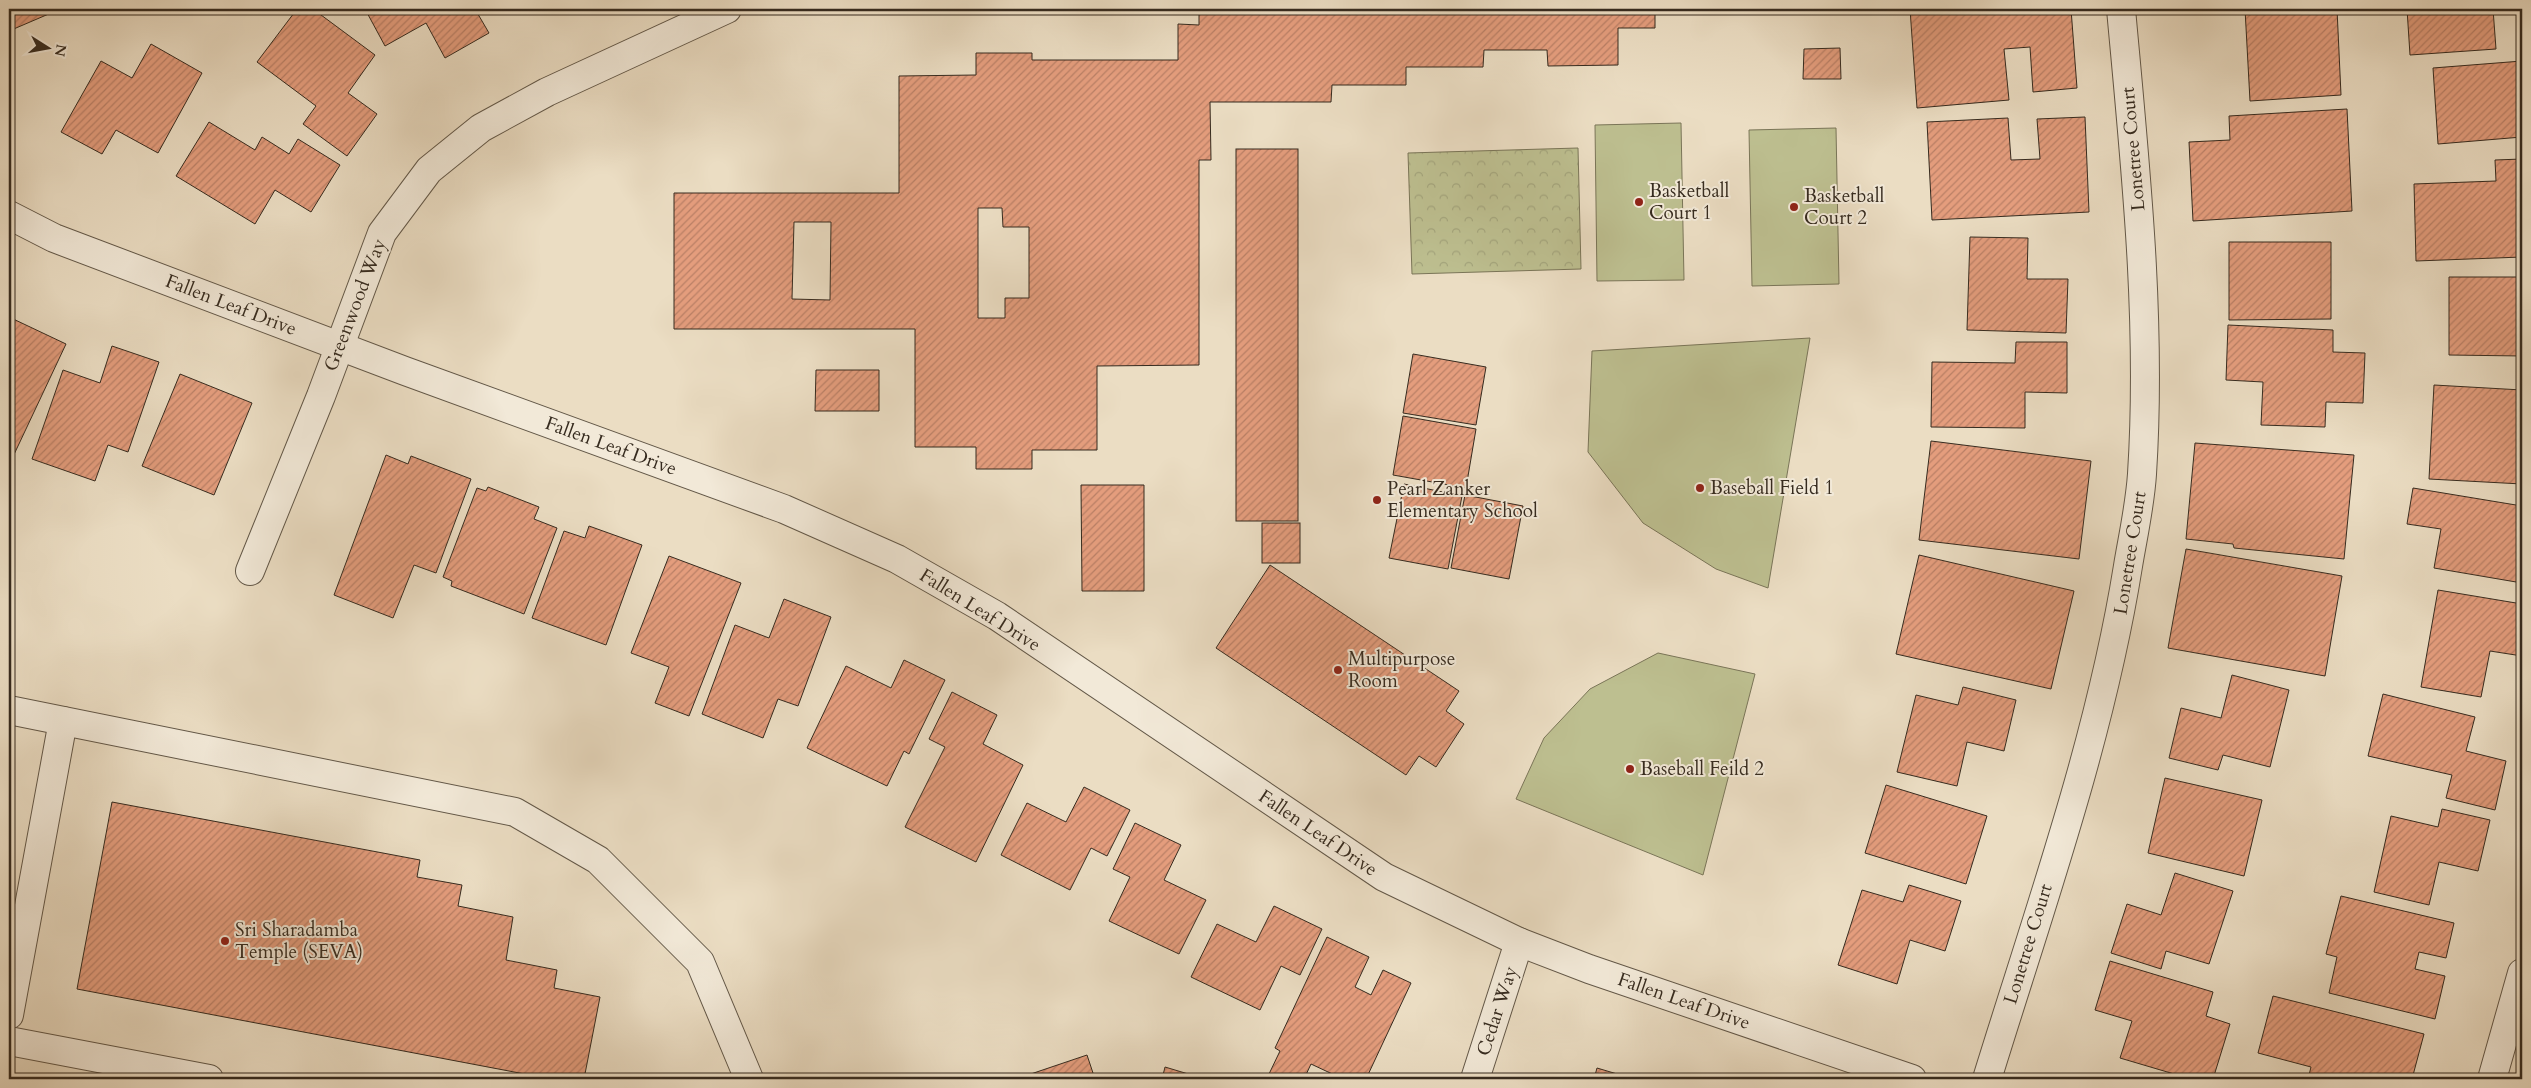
<svg xmlns="http://www.w3.org/2000/svg" width="2531" height="1088" viewBox="0 0 2531 1088" font-family="Cardo,serif">
<style>
.park{fill:url(#park-crowns);stroke:#7a7558}
.garden{fill:#bdbf90;stroke:#7a7558}
.building{fill:url(#building-hatch);stroke:#362b1f;fill-rule:evenodd}
.lines{fill:none;stroke-linecap:round;stroke-linejoin:round}
.minor-casing{stroke:#635848;stroke-width:30}
.minor{stroke:#f2e9d8;stroke-width:28}
.poi-dot{fill:#8f2418;stroke:#f2e9d8;stroke-width:2}
.labels{text-anchor:middle;dominant-baseline:central;stroke-width:4;stroke-linejoin:round;paint-order:stroke}
.street-label{font-size:19px;fill:#362b1f;stroke:#f2e9d8}
.poi-label{font-size:19px;fill:#362b1f;stroke:#f2e9d8;text-anchor:start}
</style>
<defs>
<pattern id="park-crowns" width="20" height="18" patternUnits="userSpaceOnUse" patternTransform="scale(1.25)"><rect width="20" height="18" fill="#bdbf90"/><path d="M2 6a3 3 0 1 1 6 0M12 15a3 3 0 1 1 6 0" fill="none" stroke="#a3a47c"/></pattern>
<pattern id="building-hatch" width="6" height="6" patternUnits="userSpaceOnUse" patternTransform="scale(1.25)"><rect width="6" height="6" fill="#e49d7d"/><path d="M-1 1l2-2M0 6l6-6M5 7l2-2" fill="none" stroke="#ba8066"/></pattern>
</defs>
<rect width="100%" height="100%" fill="#ebddc3"/>
<filter id="stains"><feTurbulence type="fractalNoise" baseFrequency=".004" numOctaves="4"/><feColorMatrix values="0 0 0 0 .2 0 0 0 0 .09 0 0 0 0 .02 0 0 0 .5 -.17"/></filter>
<radialGradient id="worn" r=".72"><stop offset=".6" stop-color="#630" stop-opacity="0"/><stop offset="1" stop-color="#630" stop-opacity=".3"/></radialGradient>
<polygon class="park" points="1578,148 1581,269 1412,274 1408,153"/>
<g class="garden">
<polygon points="1681,123 1684,280 1597,281 1595,125"/>
<polygon points="1836,128 1839,284 1752,286 1749,130"/>
<polygon points="1810,338 1768,588 1716,569 1643,523 1588,452 1592,351"/>
<polygon points="1658,653 1755,674 1703,875 1516,799 1544,738 1590,689"/>
</g>
<g class="building">
<polygon points="9,9 50,9 51,13 9,31"/>
<polygon points="297,9 313,9 375,55 348,93 377,114 347,156 303,124 316,106 257,62"/>
<polygon points="365,9 475,9 489,33 445,58 426,23 385,46"/>
<path d="M1199,9h456v19h-37v37l-70,1 -1,-16h-63l-1,17h-77v18h-74l-1,17h-121l1,58h-12v205l-102,1v84h-65v19h-56v-22h-61v-118h-241v-136h225v-117l77,-1v-22h56v7h146v-36l21,1zM978,208h24l1,19h26v71h-24v20h-27zM794,222h37l-1,78 -38,-1z"/>
<polygon points="1910,9 2071,9 2077,88 2033,92 2030,47 2004,49 2009,100 1917,108"/>
<polygon points="2245,9 2337,9 2341,95 2250,101"/>
<polygon points="2407,9 2493,9 2496,49 2410,55"/>
<polygon points="151,44 202,73 158,153 116,130 102,154 61,132 101,61 132,78"/>
<polygon points="1840,48 1841,79 1803,79 1804,49"/>
<polygon points="2522,61 2522,137 2438,144 2433,68"/>
<polygon points="2347,109 2352,211 2193,221 2189,142 2230,140 2229,116"/>
<polygon points="2085,117 2089,212 1932,220 1927,122 2008,118 2011,160 2040,159 2037,119"/>
<polygon points="209,122 255,150 262,137 289,154 298,139 340,165 311,212 275,190 255,224 176,176"/>
<rect x="1236" y="149" width="62" height="372"/>
<polygon points="2522,159 2522,257 2416,261 2414,184 2496,181 2495,160"/>
<polygon points="1970,237 2028,238 2027,279 2068,279 2066,333 1967,330"/>
<polygon points="2229,242 2331,242 2331,319 2229,320"/>
<polygon points="2449,277 2522,277 2522,356 2449,355"/>
<polygon points="9,317 66,344 10,463 9,462"/>
<polygon points="2228,325 2333,330 2333,352 2365,353 2363,403 2326,402 2325,427 2261,425 2263,382 2226,380"/>
<polygon points="2016,342 2067,342 2067,393 2025,392 2025,428 1931,427 1932,362 2015,363"/>
<polygon points="112,346 159,362 128,452 108,445 95,481 32,459 63,370 100,383"/>
<polygon points="1413,354 1486,367 1476,425 1403,413"/>
<polygon points="816,370 879,370 879,411 815,411"/>
<polygon points="180,374 252,403 214,495 142,466"/>
<polygon points="2434,385 2522,390 2522,484 2429,479"/>
<polygon points="1403,416 1476,429 1466,488 1393,475"/>
<polygon points="1931,441 2091,461 2079,559 1919,540"/>
<polygon points="2195,443 2354,455 2344,559 2234,548 2233,544 2186,539"/>
<polygon points="386,455 408,464 411,456 471,479 436,573 414,565 393,618 334,595"/>
<polygon points="1404,484 1462,496 1448,569 1389,558"/>
<polygon points="1081,485 1144,485 1144,591 1082,591"/>
<polygon points="488,487 539,507 534,519 557,528 524,614 451,586 452,581 443,577 477,488 486,491"/>
<polygon points="2413,488 2522,506 2522,583 2434,568 2441,529 2407,524"/>
<polygon points="1465,495 1523,506 1509,579 1451,568"/>
<rect x="1262" y="523" width="38" height="40"/>
<polygon points="589,526 642,545 606,645 532,618 564,531 585,538"/>
<polygon points="2186,549 2342,576 2325,676 2168,648"/>
<polygon points="1919,555 2074,591 2051,689 1896,654"/>
<polygon points="669,556 741,583 689,716 655,703 669,667 631,653"/>
<polygon points="1270,565 1459,691 1446,711 1464,724 1436,767 1419,756 1406,775 1216,648"/>
<polygon points="2438,590 2522,604 2522,656 2490,651 2481,697 2421,687"/>
<polygon points="784,599 831,617 798,706 778,699 763,738 702,714 735,625 769,638"/>
<polygon points="904,660 945,680 909,754 904,751 887,786 807,748 846,666 891,688"/>
<polygon points="2232,675 2289,690 2270,767 2223,755 2218,770 2169,758 2181,708 2221,718"/>
<polygon points="1963,687 2016,700 2004,751 1967,742 1957,786 1897,772 1916,695 1958,705"/>
<polygon points="952,692 997,715 983,744 1023,765 976,862 905,827 945,747 929,739"/>
<polygon points="2383,694 2475,717 2466,751 2506,761 2495,810 2446,798 2452,775 2368,756"/>
<polygon points="2165,778 2262,800 2244,876 2148,853"/>
<polygon points="1886,785 1987,816 1966,884 1865,853"/>
<polygon points="1084,787 1130,810 1107,856 1091,848 1070,890 1001,855 1027,803 1066,822"/>
<polygon points="112,802 420,860 417,877 462,885 458,906 513,917 506,960 557,970 554,988 600,997 584,1079 551,1079 77,989"/>
<polygon points="2442,809 2490,820 2478,871 2439,862 2429,905 2374,892 2391,816 2438,827"/>
<polygon points="1135,823 1181,845 1164,880 1206,900 1179,954 1109,921 1130,877 1113,869"/>
<polygon points="2175,873 2233,891 2209,964 2166,951 2161,969 2111,953 2127,904 2161,915"/>
<polygon points="1909,885 1961,901 1945,951 1910,940 1897,984 1838,965 1862,890 1903,902"/>
<polygon points="2341,896 2454,923 2446,958 2419,952 2415,969 2445,976 2435,1019 2329,993 2337,957 2326,954"/>
<polygon points="1274,906 1322,929 1300,975 1281,966 1260,1010 1191,977 1217,924 1256,942"/>
<polygon points="1327,937 1369,957 1355,987 1371,995 1383,970 1411,983 1366,1079 1343,1079 1311,1064 1304,1079 1280,1079 1269,1074 1280,1051 1275,1048"/>
<polygon points="2110,961 2213,992 2206,1016 2230,1024 2213,1079 2191,1079 2120,1058 2132,1021 2095,1010"/>
<polygon points="2273,996 2424,1034 2412,1079 2308,1079 2311,1067 2258,1053"/>
<polygon points="1087,1055 1095,1079 1016,1079"/>
<polygon points="1165,1067 1205,1079 1162,1079"/>
<polygon points="1597,1068 1634,1079 1594,1079"/>
</g>
<g class="lines">
<g class="minor-casing">
<g id="minor">
<polyline points="9,215 54,238 405,371 784,509 897,559 997,616 1384,877 1519,942 1589,969 1912,1079"/>
<polyline points="250,571 321,396 382,233 429,170 481,128 547,92 727,9"/>
<polyline points="9,710 515,812 598,860 700,962 749,1079"/>
<polyline points="9,1015 63,721"/>
<polyline points="9,1041 209,1079"/>
<polyline points="1475,1079 1519,942"/>
<path d="M1987,1079c52,-169 113,-338 141,-513 5,-30 12,-61 14,-92 10,-155 -7,-311 -21,-465"/>
<polyline points="2492,1079 2522,973"/>
</g>
</g>
<use href="#minor" class="minor"/>
</g>
<g class="poi-dot">
<circle cx="1639" cy="202" r="5"/>
<circle cx="1794" cy="207" r="5"/>
<circle cx="1700" cy="488" r="5"/>
<circle cx="1377" cy="500" r="5"/>
<circle cx="1338" cy="670" r="5"/>
<circle cx="1630" cy="769" r="5"/>
<circle cx="225" cy="941" r="5"/>
</g>
<g class="labels">
<g class="street-label">
<text transform="translate(2133 149) rotate(-95)">Lonetree Court</text>
<text transform="translate(231 305) rotate(21)">Fallen Leaf Drive</text>
<text transform="translate(355 305) rotate(-69)">Greenwood Way</text>
<text transform="translate(611 446) rotate(20)">Fallen Leaf Drive</text>
<text transform="translate(2130 553) rotate(-81)">Lonetree Court</text>
<text transform="translate(980 610) rotate(32)">Fallen Leaf Drive</text>
<text transform="translate(1318 833) rotate(34)">Fallen Leaf Drive</text>
<text transform="translate(2028 944) rotate(-73)">Lonetree Court</text>
<text transform="translate(1684 1001) rotate(19)">Fallen Leaf Drive</text>
<text transform="translate(1497 1011) rotate(-72)">Cedar Way</text>
</g>
<g class="poi-label">
<text x="1649" y="191">Basketball<tspan x="1649" dy="22">Court 1</tspan></text>
<text x="1804" y="196">Basketball<tspan x="1804" dy="22">Court 2</tspan></text>
<text x="1710" y="488">Baseball Field 1</text>
<text x="1387" y="489">Pearl Zanker<tspan x="1387" dy="22">Elementary School</tspan></text>
<text x="1348" y="659">Multipurpose<tspan x="1348" dy="22">Room</tspan></text>
<text x="1640" y="769">Baseball Feild 2</text>
<text x="235" y="930">Sri Sharadamba<tspan x="235" dy="22">Temple (SEVA)</tspan></text>
</g>
</g>
<rect width="2531" height="1088" fill="none" stroke="#ebddc3" stroke-width="30"/>
<rect x="10" y="10" width="2511" height="1068" fill="none" stroke="#362b1f" stroke-width="2.5"/>
<rect x="15" y="15" width="2501" height="1058" fill="none" stroke="#362b1f"/>
<g transform="translate(48 48) rotate(101)" stroke="#f2e9d8" stroke-width="4" paint-order="stroke">
<path d="M0-4L9 19L0 12L-9 19Z" fill="#362b1f"/>
<text y="-8" font-size="14" font-weight="bold" text-anchor="middle" fill="#362b1f">N</text>
</g>
<rect width="100%" height="100%" filter="url(#stains)"/>
<rect width="100%" height="100%" fill="url(#worn)"/>
</svg>
